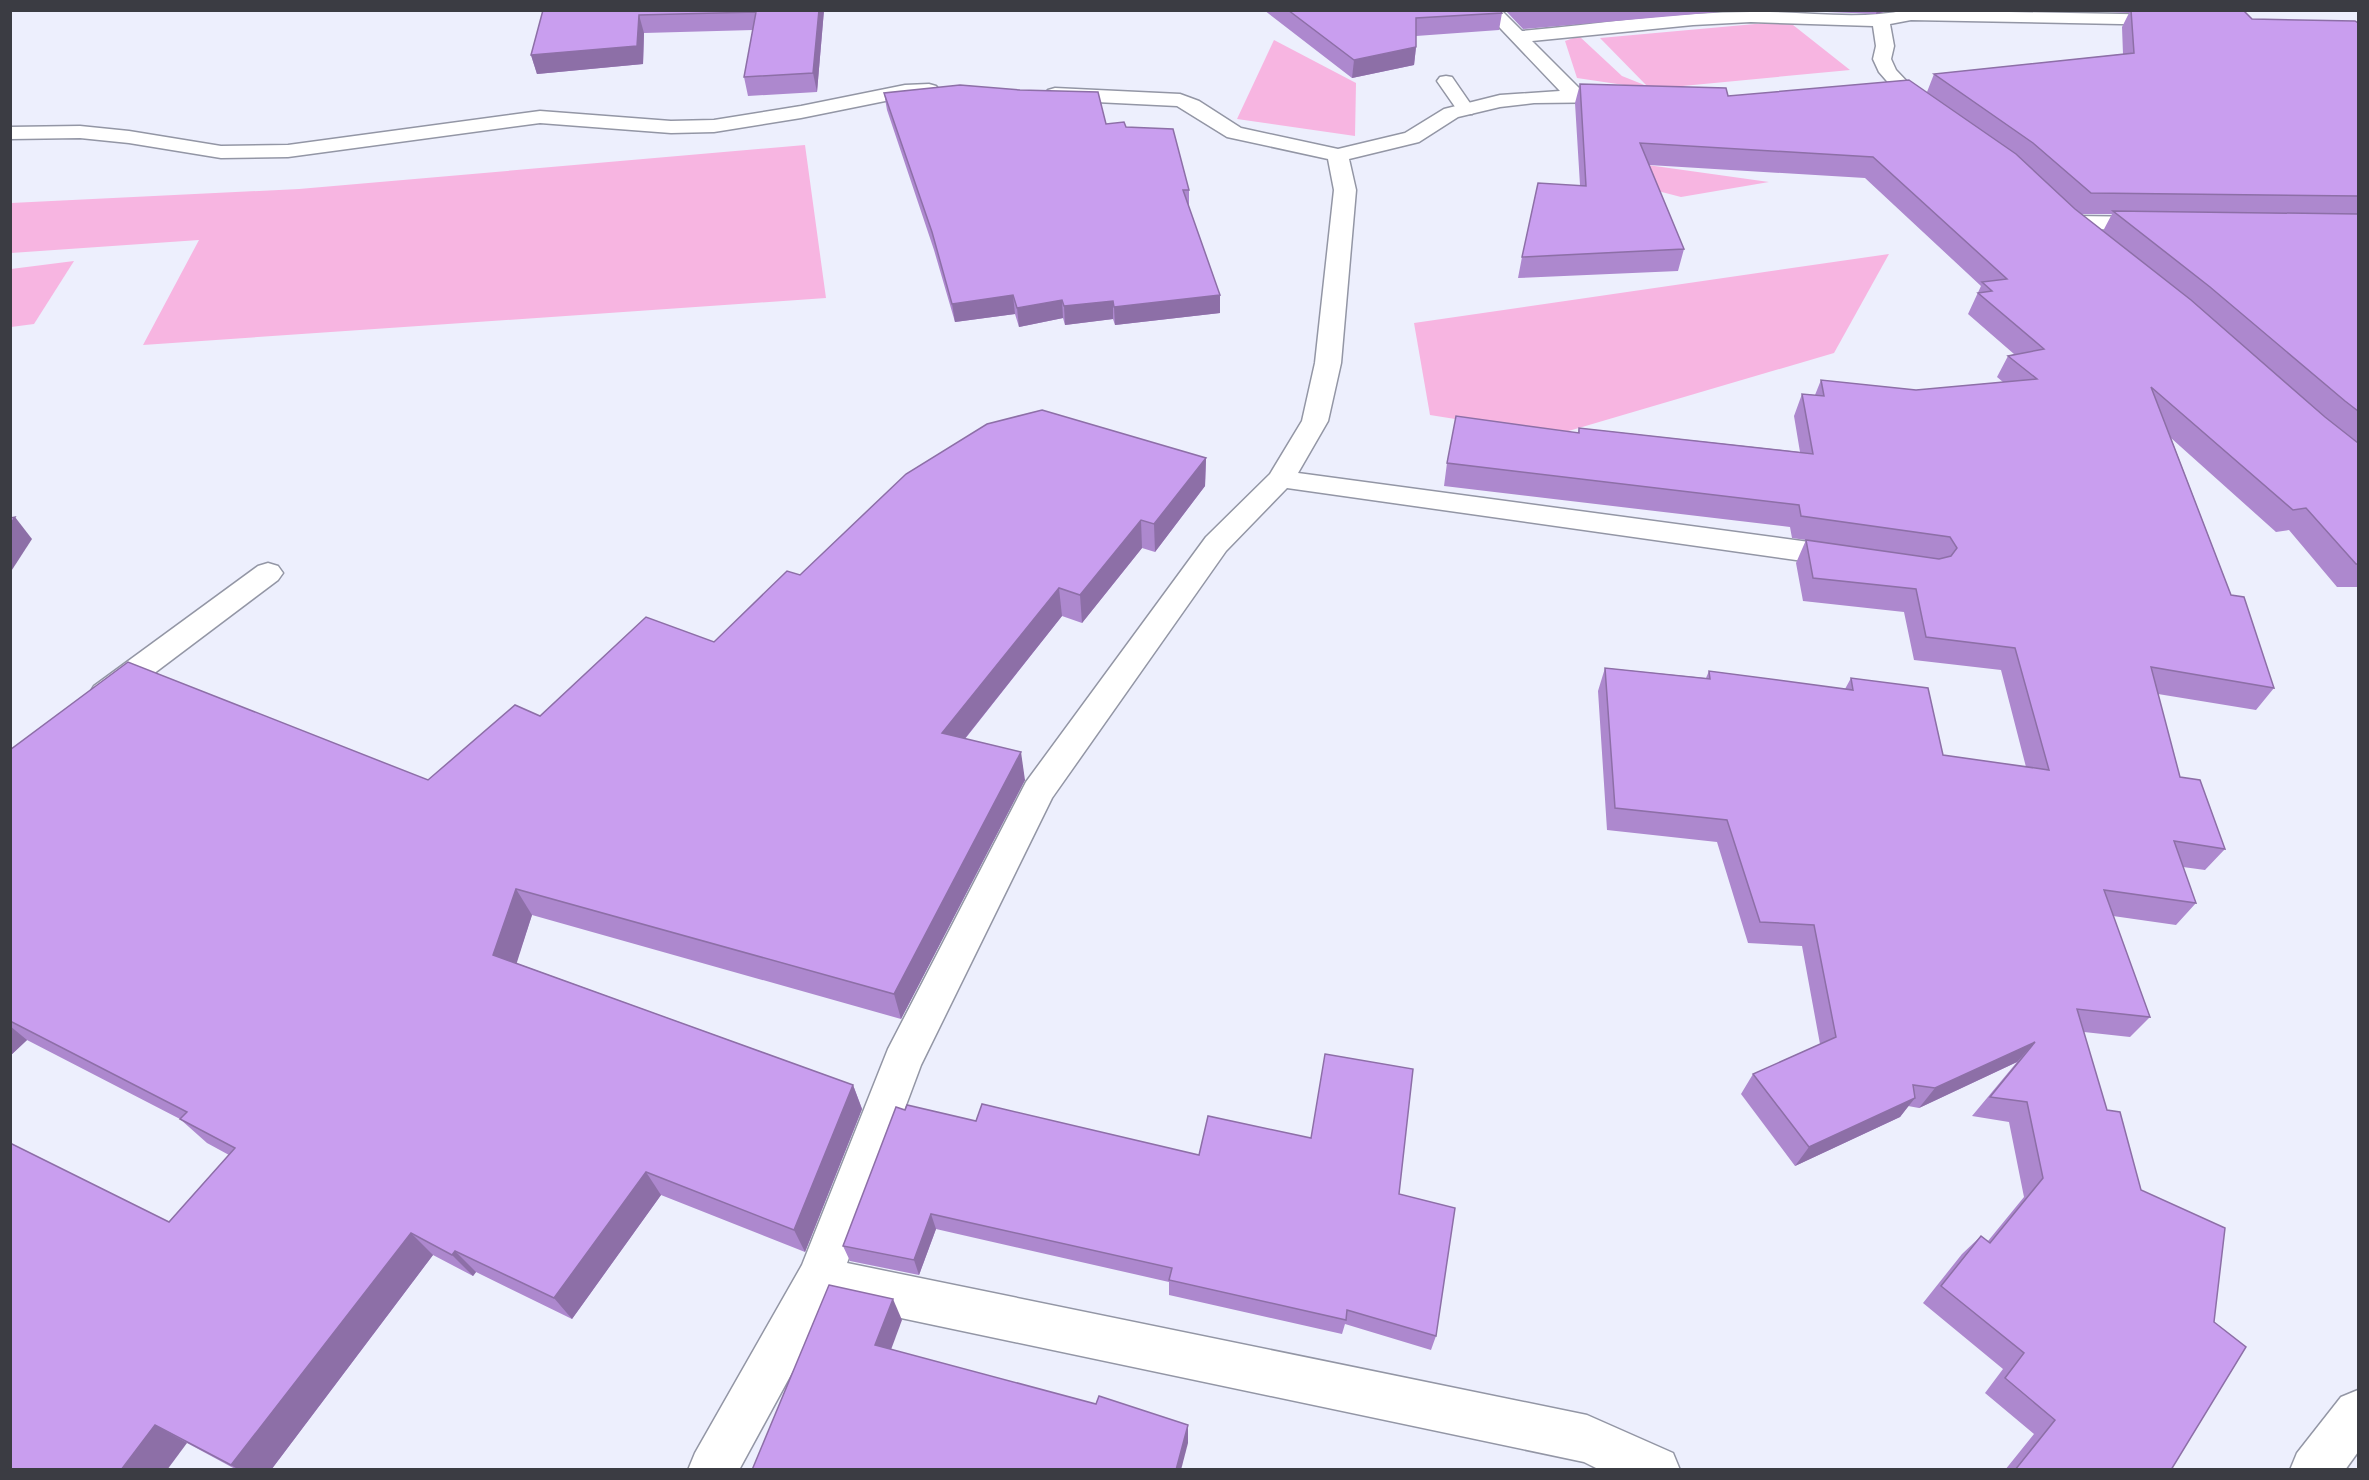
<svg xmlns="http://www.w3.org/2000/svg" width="2369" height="1480" viewBox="0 0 2369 1480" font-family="Helvetica,sans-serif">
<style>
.green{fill:#f7b5e1}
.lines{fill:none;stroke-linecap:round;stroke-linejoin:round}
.lane-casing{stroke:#9396a5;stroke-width:3}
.street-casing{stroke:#9396a5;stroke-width:3}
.lane{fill:#fff;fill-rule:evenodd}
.street{fill:#fff;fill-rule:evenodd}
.wall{fill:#ad88ce;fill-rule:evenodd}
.shaded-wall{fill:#8d6fa7}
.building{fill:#c99eef;stroke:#8d6fa7;stroke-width:1.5}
</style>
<rect width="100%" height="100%" fill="#edeffd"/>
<g class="green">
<polygon points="1788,21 1850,70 1651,89 1577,78 1565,41 1579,36 1622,76 1647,86 1600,38"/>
<polygon points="1274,40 1356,83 1355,136 1237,119"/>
<polygon points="805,145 826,298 143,345 199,240 11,253 11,203 299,189"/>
<polygon points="1619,161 1769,182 1681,197 1627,183"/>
<polygon points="1889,254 1834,353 1555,435 1430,415 1414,323"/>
<polygon points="74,261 34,324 11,327 11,269"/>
</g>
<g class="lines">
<g class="lane-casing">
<polygon id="lane" points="1446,76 1452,77 1472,106 1475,110 1472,114 1460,114 1437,81 1440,77"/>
</g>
<g class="street-casing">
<g id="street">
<path d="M1483,10h18l21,21c76,-7 153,-19 229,-19 52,-1 105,9 156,-2l264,5 6,1 3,4 -3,4 -6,1 -260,-5 -21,4 4,22 -3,13 5,11 20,21 -3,4h-14l-20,-23 -6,-13 3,-13 -3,-20 -122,-4 -58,3 -161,16 50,50 47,1 3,4 -3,4 -7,2 -88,1 -34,4 -42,10 -39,25 -70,17 7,31 -15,173 -13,58 -30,52 548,74 10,3 5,7 -5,7 -10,3 -559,-79 -61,63 -174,247 -131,267 -74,198 740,152 86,38 7,17h-80l-16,-8 -754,-159 -91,167h-51l7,-17 107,-188 86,-216 138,-267 180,-245 64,-63 32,-53 13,-58 19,-173 -6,-31 -101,-22 -50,-31 -122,-6 -7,-2 -3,-4 3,-4 7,-2 125,6 19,7 42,27 97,21 67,-16 39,-24 56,-14 60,-4z"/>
<polygon points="929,84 936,86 939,90 936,94 905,97 801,118 714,132 671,133 540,123 288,157 221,158 129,143 80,138 10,139 10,127 80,126 129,131 221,146 288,145 540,111 671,121 714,120 801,106 905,85"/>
<polygon points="2074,216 2153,217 2161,219 2164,224 2161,229 2153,231 2066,228 2063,223 2066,218"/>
<polygon points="268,563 278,566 283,573 278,580 116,702 105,706 94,702 89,694 94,686 258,566"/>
<polygon points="2358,1390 2358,1452 2345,1470 2290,1470 2297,1453 2341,1397"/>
</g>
</g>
<use href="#lane" class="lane"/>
<use href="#street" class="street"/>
</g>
<g class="wall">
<polygon points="543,10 824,10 817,92 748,96 744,77 753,30 644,33 643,64 537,74 531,55"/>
<polygon points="1264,10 1500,10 1502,13 1499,30 1416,36 1416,47 1414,65 1352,78"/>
<polygon points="1505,10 1742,10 1523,29"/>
<polygon points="1775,10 1892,10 1876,14"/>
<path d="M2072,10h148l32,9 106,4v564h-21l-48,-57 -13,2 -105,-94 60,157 43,93 -18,22 -98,-16 22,83 45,72 -20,21 -22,-3 13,36 -20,22 -63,-9 37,101 -20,20 -46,-5 87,438h-166l29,-36 -49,-41 18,-24 -80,-66 39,-49 19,-18 7,5 36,-44 -15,-75 -37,-6 45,-54 -98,46 -11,-2 -8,11 -105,49 -54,-72 12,-20 67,-30 -18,-98 -54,-3 -31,-101 -110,-12 -9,-139 7,-23 101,10 3,-7 136,18 6,-11 92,77 83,12 -25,-97 -87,-10 -10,-48 -101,-11 -7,-38 10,-23 -14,-2 -2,-11 -346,-41 3,-23 131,-31 1,-4 221,24 -6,-36 8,-22 13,1 6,-15 95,10 87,-8 -6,-5 11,-21 6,-2 -46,-40 13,-28 -116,-108 -216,-13 35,84 -6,22 -160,7 4,-21 58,-72 -5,-82 5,-19 148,12 199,-4 7,-18 189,-20 -1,-27 7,-14zM2081,214h31l-9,17z"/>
<polygon points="884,93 1106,124 1189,190 1189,208 1220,313 1115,325 1113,319 1065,325 1063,318 1019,327 1015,314 955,322 934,250 887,110"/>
<polygon points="1206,458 1205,486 1155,552 1142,548 1082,623 1062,616 965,739 1025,780 901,1019 532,915 516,963 853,1085 862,1109 805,1252 661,1195 572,1319 476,1272 473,1276 433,1255 271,1470 237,1470 187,1443 10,1470 169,1222 229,1155 207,1143 180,1119 27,1040 10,1056 10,750 428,780 540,716 714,642 800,575"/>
<polygon points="905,1110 976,1121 1399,1194 1436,1336 1431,1350 1345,1324 1342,1334 1169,1295 1169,1282 936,1229 919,1275 850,1261 843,1246"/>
</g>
<g class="shaded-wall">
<polygon points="819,10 824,10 817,92 813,73"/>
<polygon points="1877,10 1892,10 1876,14"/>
<polygon points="639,15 644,33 643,64 537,74 531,55"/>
<polygon points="1416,47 1414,65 1352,78 1354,60"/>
<polygon points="1013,295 1015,314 955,322 952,304"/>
<polygon points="1220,295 1220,313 1115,325 1114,307"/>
<polygon points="1062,300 1063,318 1019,327 1017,308"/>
<polygon points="1113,301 1113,319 1065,325 1064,306"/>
<polygon points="1206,458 1205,486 1155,552 1154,524"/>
<polygon points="15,517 32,539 10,573 10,525"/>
<polygon points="1141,520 1142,548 1082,623 1080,595"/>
<polygon points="1059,588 1062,616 947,761 942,733"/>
<polygon points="1021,752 1025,780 901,1019 894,994"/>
<polygon points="516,889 532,915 511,981 493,955"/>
<polygon points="10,1026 27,1040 10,1056"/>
<polygon points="2035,1042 2017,1062 1919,1108 1935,1088"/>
<polygon points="853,1085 862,1109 805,1252 794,1230"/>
<polygon points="1915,1098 1900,1117 1795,1166 1809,1147"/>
<polygon points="646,1172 661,1195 572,1319 554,1298"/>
<polygon points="931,1214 936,1229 919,1275 914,1260"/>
<polygon points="411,1233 433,1255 271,1470 239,1470 231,1465"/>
<polygon points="455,1251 476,1272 473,1276 452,1255"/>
<polygon points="893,1299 902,1320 885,1366 875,1345"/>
<polygon points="155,1425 187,1443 167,1470 121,1470"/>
<polygon points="1188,1425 1188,1443 1181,1470 1176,1470"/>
</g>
<g class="building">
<polygon points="543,10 819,10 813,73 744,77 756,12 639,15 637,46 531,55"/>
<polygon points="1288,10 1500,10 1502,13 1416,18 1416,47 1354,60"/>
<polygon points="2131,10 2244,11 2252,19 2355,21 2358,23 2358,196 2091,193 2033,143 1934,74 2134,53"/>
<polygon points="1909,80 2016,154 2075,209 2191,300 2325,417 2358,443 2358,564 2356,564 2306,508 2293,510 2151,387 2231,595 2244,597 2274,688 2151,667 2180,777 2200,780 2225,849 2174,841 2196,903 2104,890 2150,1017 2077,1009 2107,1110 2120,1112 2141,1190 2225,1228 2214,1322 2246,1347 2171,1470 2015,1470 2055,1420 2005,1378 2024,1353 1941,1286 1981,1236 1990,1243 2043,1178 2027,1102 1990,1097 2035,1042 1935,1088 1913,1085 1915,1098 1809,1147 1753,1074 1836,1037 1814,925 1760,922 1727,820 1615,808 1605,668 1710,679 1709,671 1853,690 1851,678 1928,688 1943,755 2049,770 2015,648 1926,637 1916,589 1813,578 1806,540 1939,559 1951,556 1957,548 1950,537 1801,516 1799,505 1447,463 1456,416 1579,433 1579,428 1813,454 1802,394 1824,396 1821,380 1916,390 2037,379 2008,356 2044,349 1978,293 1992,291 1982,282 2007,279 1873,157 1640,143 1684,249 1522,257 1538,183 1586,186 1580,84 1726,88 1728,96"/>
<polygon points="960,85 1020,90 1098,92 1106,124 1124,122 1126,127 1173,129 1189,190 1183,190 1220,295 1114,307 1113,301 1064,306 1062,300 1017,308 1013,295 952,304 932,232 884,93"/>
<polygon points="2113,211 2358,214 2358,411 2345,401 2210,287"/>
<polygon points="1042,410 1206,458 1154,524 1141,520 1080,595 1059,588 942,733 1021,752 894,994 516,889 493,955 853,1085 794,1230 646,1172 554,1298 455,1251 452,1255 411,1233 231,1465 155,1425 121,1470 10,1470 10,1143 169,1222 235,1148 180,1119 187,1112 10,1021 10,750 128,662 428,780 515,705 540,716 646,617 714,642 787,571 800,575 906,474 987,424"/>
<polygon points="15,517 10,525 10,518"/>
<polygon points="1325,1054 1413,1069 1399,1194 1455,1208 1436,1336 1347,1310 1346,1320 1169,1280 1172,1268 931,1214 914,1260 843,1246 896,1107 905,1110 907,1105 976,1121 982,1104 1199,1155 1208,1116 1311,1138"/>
<polygon points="829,1285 893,1299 875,1345 1096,1404 1099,1396 1188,1425 1176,1470 752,1470"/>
</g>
<rect width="2369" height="1480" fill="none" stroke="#3b3c43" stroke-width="24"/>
</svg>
